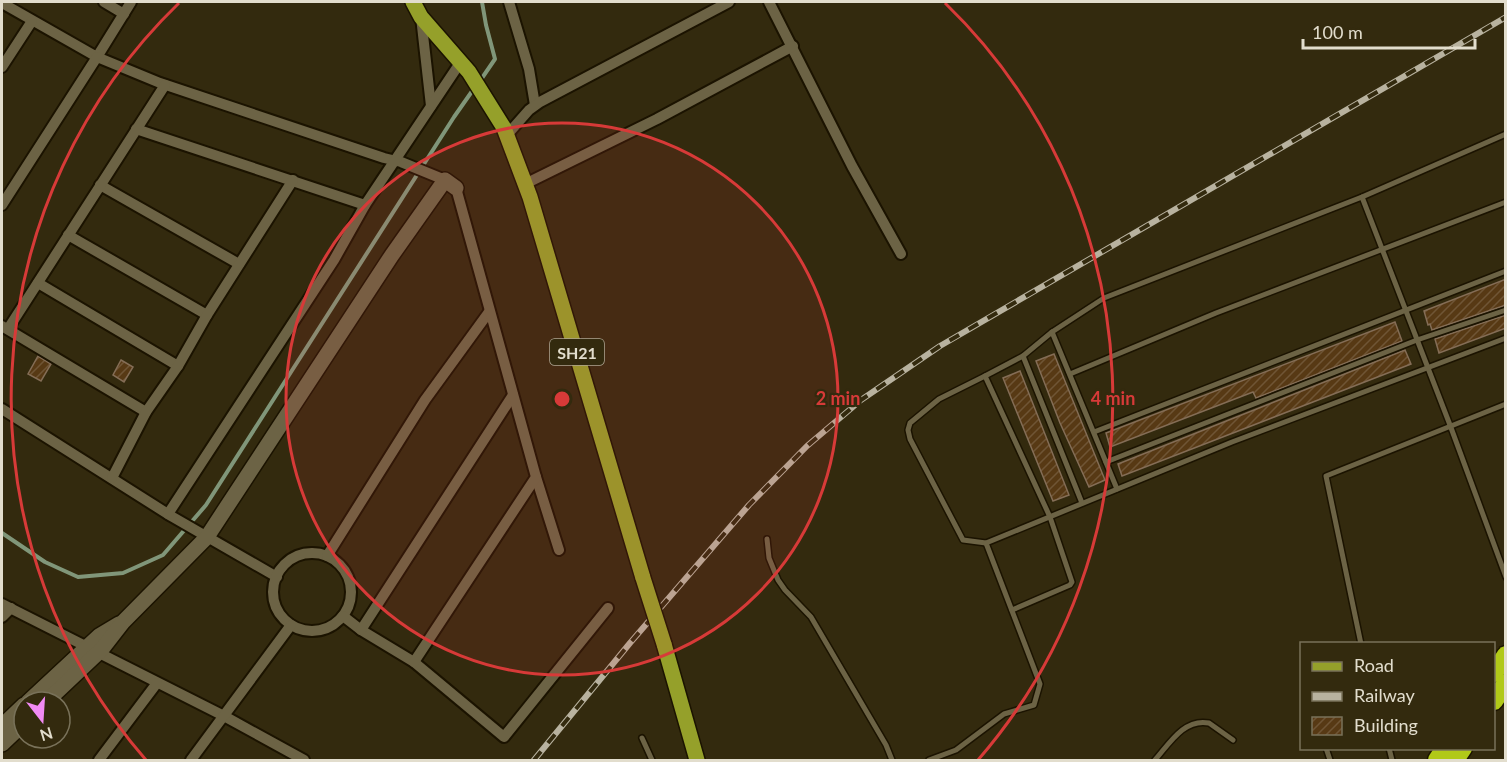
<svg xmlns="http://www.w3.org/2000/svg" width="1507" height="762" viewBox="0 0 1507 762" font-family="Lato,sans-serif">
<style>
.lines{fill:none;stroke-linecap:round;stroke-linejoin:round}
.stream{stroke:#809679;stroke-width:4}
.building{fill:url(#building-hatch);stroke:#846d56;stroke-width:1.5}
.lane-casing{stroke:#1b1300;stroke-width:8}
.street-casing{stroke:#1b1300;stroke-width:14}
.secondary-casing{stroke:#1b1300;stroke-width:18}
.primary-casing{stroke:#1b1300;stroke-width:18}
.highway-casing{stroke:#1b1300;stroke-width:21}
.lane{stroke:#6c6345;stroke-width:5}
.street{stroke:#6c6345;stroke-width:10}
.secondary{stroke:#6c6345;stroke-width:15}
.primary{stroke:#95a02a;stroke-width:15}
.highway{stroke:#b1c918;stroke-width:18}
.rail-casing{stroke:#b8b29f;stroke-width:6}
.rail{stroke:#332a0e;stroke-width:4;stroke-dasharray:11;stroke-linecap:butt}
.primary-bridge-casing{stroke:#1b1300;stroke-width:18;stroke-linecap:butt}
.primary-bridge{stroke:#95a02a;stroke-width:15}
.ring{fill:none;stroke:#d73a38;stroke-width:3}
.labels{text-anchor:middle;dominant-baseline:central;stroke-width:4.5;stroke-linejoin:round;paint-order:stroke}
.shield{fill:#332a0e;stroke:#aea794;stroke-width:1.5}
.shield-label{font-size:16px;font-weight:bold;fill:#e2ddcd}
.centre{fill:#d73a38;stroke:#332a0e;stroke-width:3}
.ring-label{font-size:18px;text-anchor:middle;font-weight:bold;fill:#d73a38;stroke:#332a0e;stroke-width:4.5;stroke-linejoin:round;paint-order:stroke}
</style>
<defs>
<pattern id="building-hatch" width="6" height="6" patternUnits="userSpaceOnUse" patternTransform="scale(1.5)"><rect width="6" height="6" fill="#573914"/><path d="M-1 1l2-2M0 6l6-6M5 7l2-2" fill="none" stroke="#6f5535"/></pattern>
</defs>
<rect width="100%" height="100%" fill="#332a0e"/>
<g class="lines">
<g class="stream">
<polyline points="480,81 495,59 486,25 482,2"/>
<polyline points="2,533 45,562 78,577 123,573 163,555 206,505 454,117 475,87"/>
</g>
</g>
<g class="building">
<polygon points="1506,279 1506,305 1432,330 1430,324 1428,325 1424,311"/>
<polygon points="1506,315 1506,328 1439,353 1435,339"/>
<polygon points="1395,322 1402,341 1256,398 1253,392 1110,447 1106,433"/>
<polygon points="1405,350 1411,364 1122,476 1118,464"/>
<polygon points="1054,354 1105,480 1089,487 1060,423 1036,361"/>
<polygon points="38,356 51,364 41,381 28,374"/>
<polygon points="121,360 133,367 124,382 113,375"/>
<polygon points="1020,371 1069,495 1053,501 1003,378"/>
</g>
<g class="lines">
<g class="lane-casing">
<g id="lane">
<polyline points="1362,197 1450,425 1506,577"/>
<polyline points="1052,332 1023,356 1082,503"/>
<polyline points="1070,374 1216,313 1506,202"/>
<polyline points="985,376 939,399 910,423 908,430 910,439 963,540 986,543"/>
<polyline points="1094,432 1506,271"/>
<polyline points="1106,462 1417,340 1506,310"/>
<polyline points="1117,489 1052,332 1104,298 1362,197 1506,134"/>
<polyline points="767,539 769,558 778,580 785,590 811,617 886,745 892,760"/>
<polyline points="1012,610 1070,585 1072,582 1050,517 985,376 1023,356"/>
<polyline points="1361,644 1326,476 1506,404"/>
<polyline points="642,738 652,760"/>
<polyline points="1326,748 1330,760"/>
<polyline points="1389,748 1392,760"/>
<polyline points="929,760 956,750 1004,714 1034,705 1040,684 986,543 1232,442 1506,338"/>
<path d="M1155,760c14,-16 29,-42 54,-37l24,17"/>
</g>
</g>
<g class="street-casing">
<g id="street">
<polyline points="104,2 124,14"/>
<polyline points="509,2 529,69 535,105"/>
<polyline points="769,2 852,166 901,254"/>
<polyline points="2,3 97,57 131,2"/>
<polyline points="421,17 431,106"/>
<polyline points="2,67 32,21"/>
<polyline points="136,129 365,205"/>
<polyline points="507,135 529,110 540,102 729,2"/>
<polyline points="525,184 657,119 793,46"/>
<polyline points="100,185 239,264"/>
<polyline points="2,205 97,57 160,83 384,158 401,162 445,180"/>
<polyline points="68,235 207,315"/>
<polyline points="38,283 178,366"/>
<polyline points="2,326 146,412"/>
<polyline points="8,329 165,85"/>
<polyline points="2,409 171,516 277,577"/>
<polyline points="536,477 559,550"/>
<polyline points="112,478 146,412 178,366 207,315 293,180"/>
<polyline points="168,514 334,260 365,205 460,63"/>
<circle cx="312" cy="592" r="39"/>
<polyline points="327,556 425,400 489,312"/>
<polyline points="2,604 224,716 304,760"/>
<polyline points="343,616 361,630 414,662 504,737 608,608"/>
<polyline points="2,617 11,608"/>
<polyline points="361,630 513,395"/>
<polyline points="414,662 536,477 456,188"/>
<polyline points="99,760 157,683"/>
<polyline points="191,760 291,625"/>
</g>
</g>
<g class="secondary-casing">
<g id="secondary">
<polyline points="28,702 99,636 119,624"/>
<polyline points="46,702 102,649 123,622 207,537 392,255 445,180 456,188"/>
<polyline points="2,726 24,705"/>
<polyline points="2,744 24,723"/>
</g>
</g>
<g class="primary-casing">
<g id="primary">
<polyline points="413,2 421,17 469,72 504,128 530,197 643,578"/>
<polyline points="664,644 697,760"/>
</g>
</g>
<g class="highway-casing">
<g id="highway">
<polyline points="1494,673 1506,655"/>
<polyline points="1494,701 1506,683"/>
<polyline points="1437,760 1445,748"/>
<polyline points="1455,760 1463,748"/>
</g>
</g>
<use href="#lane" class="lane"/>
<use href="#street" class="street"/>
<use href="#secondary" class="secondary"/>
<use href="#primary" class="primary"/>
<use href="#highway" class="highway"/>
<g class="rail-casing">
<polyline id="rail" points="534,760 630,643 749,505 807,446 861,400 940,346 1506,17"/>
</g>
<use href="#rail" class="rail"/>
<g class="primary-bridge-casing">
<polyline id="primary-bridge" points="643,578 664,644"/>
</g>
<use href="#primary-bridge" class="primary-bridge"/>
</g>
<circle cx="562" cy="399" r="276" fill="#d73a38" fill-opacity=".12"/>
<g class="ring">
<circle cx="562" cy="399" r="276"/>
<path d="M146 760A551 551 0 0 1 179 3M945 3A551 551 0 0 1 978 760"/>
</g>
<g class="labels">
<rect class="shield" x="550" y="339" width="54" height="26" rx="4.5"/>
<g class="shield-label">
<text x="577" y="352">SH21</text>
</g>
</g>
<circle cx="562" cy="399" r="9" class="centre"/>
<g class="ring-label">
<text x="838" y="405">2 min</text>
<text x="1113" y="405">4 min</text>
</g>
<rect width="1507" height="762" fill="none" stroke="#e2ddcd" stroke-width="6"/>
<rect x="1300" y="642" width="195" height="108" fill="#332a0e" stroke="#79725a" stroke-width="1.5"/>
<rect x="1312" y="662" width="30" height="9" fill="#95a02a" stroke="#79725a" stroke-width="1.5"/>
<text x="1354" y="672" font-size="18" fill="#e2ddcd">Road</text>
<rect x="1312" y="692" width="30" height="9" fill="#b8b29f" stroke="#79725a" stroke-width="1.5"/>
<text x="1354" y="702" font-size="18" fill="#e2ddcd">Railway</text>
<rect x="1312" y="717" width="30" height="18" fill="url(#building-hatch)" stroke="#79725a" stroke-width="1.5"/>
<text x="1354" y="732" font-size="18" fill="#e2ddcd">Building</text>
<g transform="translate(42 720) rotate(163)"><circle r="28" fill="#332a0e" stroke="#79725a" stroke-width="1.5"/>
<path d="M0-4.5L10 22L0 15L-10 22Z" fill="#f18af4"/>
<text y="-9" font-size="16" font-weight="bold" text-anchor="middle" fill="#e2ddcd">N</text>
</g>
<path d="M1303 39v9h172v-9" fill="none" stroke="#e2ddcd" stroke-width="3"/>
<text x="1312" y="39" font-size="18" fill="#e2ddcd" stroke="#332a0e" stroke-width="4.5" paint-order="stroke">100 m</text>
</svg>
